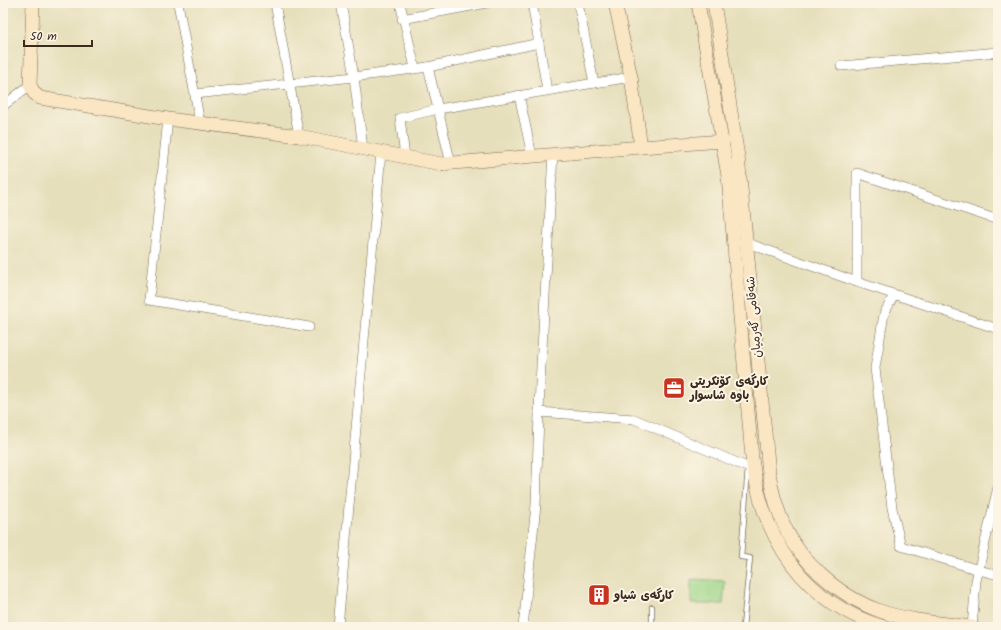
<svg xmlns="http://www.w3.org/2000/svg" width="1001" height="630" viewBox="0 0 1001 630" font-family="Kalam,'Playpen Sans Arabic',sans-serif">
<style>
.green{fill:#9cd688;stroke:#6c8053}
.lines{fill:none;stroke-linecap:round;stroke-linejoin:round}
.lane-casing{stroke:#776955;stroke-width:6}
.street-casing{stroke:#776955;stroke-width:10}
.secondary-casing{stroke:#776955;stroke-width:14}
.lane{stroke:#fff;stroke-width:4.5}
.street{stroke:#fff;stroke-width:9}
.secondary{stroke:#fbe6c3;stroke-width:13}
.labels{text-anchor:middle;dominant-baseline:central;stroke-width:4;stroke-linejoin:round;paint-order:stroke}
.street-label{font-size:12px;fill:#3b2a1e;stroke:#fcf5e5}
.poi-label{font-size:12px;font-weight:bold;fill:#3b2a1e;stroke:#fcf5e5;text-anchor:start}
</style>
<rect width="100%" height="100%" fill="#fcf5e5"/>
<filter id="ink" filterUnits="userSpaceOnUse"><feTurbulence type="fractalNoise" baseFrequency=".025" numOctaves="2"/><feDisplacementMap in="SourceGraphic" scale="8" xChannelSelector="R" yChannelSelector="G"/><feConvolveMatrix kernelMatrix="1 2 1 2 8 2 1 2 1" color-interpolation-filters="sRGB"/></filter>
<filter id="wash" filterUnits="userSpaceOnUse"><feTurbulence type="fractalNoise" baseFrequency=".012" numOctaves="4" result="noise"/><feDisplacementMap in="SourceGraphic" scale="16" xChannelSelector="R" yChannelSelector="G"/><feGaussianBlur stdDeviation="0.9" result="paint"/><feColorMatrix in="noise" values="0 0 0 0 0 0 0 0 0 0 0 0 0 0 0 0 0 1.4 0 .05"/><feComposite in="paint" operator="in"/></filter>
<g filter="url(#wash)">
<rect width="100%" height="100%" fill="#e6dfbb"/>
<polygon class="green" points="691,579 725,581 723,604 691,604"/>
</g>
<g filter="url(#ink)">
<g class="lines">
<g class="lane-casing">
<g id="lane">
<polyline points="652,607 652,627"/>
<polyline points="743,627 750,558 741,557 748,468"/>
</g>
</g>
<g class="street-casing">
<g id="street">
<polyline points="178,3 200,123"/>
<polyline points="275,3 299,136"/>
<polyline points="341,3 354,77 363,149"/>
<polyline points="400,3 415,68"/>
<polyline points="532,3 547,90"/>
<polyline points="578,3 594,83"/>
<polyline points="402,19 487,3"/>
<polyline points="841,66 998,52"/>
<polyline points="428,67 539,43"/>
<polyline points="195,94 354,77 428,67 451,164"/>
<polyline points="519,95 532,156"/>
<polyline points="3,106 30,85"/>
<polyline points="168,119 149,300 309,327"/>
<polyline points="405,157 400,118 438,109 631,77"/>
<polyline points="998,220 857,173 857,282 998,329"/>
<polyline points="747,243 857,282"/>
<polyline points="894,295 884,314 875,368 892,508 901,546 979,570 998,575"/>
<polyline points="539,412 634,419 754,470"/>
<polyline points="338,627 381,153"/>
<polyline points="523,627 536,505 540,384 553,154"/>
<polyline points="972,627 976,581 998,487"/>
</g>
</g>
<g class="secondary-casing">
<g id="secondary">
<polyline points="33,3 30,85 34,93 40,98 168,119 299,136 441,164 641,147 631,77 615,3"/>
<path d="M698,3l30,173 24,282c10,81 52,145 132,169"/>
<path d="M714,3l24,154 31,316c4,24 11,48 24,69 19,30 53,57 87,69 29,10 62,12 92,16"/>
<polyline points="641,147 723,141"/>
</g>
</g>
<use href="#lane" class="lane"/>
<use href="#street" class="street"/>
<use href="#secondary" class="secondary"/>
</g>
</g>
<defs>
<g id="office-square" transform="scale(1.15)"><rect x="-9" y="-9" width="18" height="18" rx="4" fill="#c8321e" stroke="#fcf5e5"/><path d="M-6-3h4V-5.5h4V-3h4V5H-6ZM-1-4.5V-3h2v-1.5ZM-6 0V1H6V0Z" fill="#fff"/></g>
<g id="building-square" transform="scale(1.15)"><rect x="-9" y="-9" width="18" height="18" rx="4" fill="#c8321e" stroke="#fcf5e5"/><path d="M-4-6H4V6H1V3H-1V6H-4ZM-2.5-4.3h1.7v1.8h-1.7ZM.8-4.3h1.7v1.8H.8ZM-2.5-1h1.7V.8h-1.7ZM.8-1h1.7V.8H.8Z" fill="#fff"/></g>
</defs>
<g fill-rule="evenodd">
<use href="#office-square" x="674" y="388"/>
<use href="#building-square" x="599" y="595"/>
</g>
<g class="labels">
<g class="street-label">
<text transform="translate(754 317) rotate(-95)">شەقامی گەرمیان</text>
</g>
<g class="poi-label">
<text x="690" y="381">کارگەی کۆنکریتی<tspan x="690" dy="14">باوە شاسوار</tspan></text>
<text x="614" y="595">کارگەی شیاو</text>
</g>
</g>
<rect width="1001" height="630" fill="none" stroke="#fcf5e5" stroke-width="16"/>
<path d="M24 40v6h68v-6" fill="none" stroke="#3b2a1e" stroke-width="2"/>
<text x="30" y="40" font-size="12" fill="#3b2a1e" stroke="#fcf5e5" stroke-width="3" paint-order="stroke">50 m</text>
</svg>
